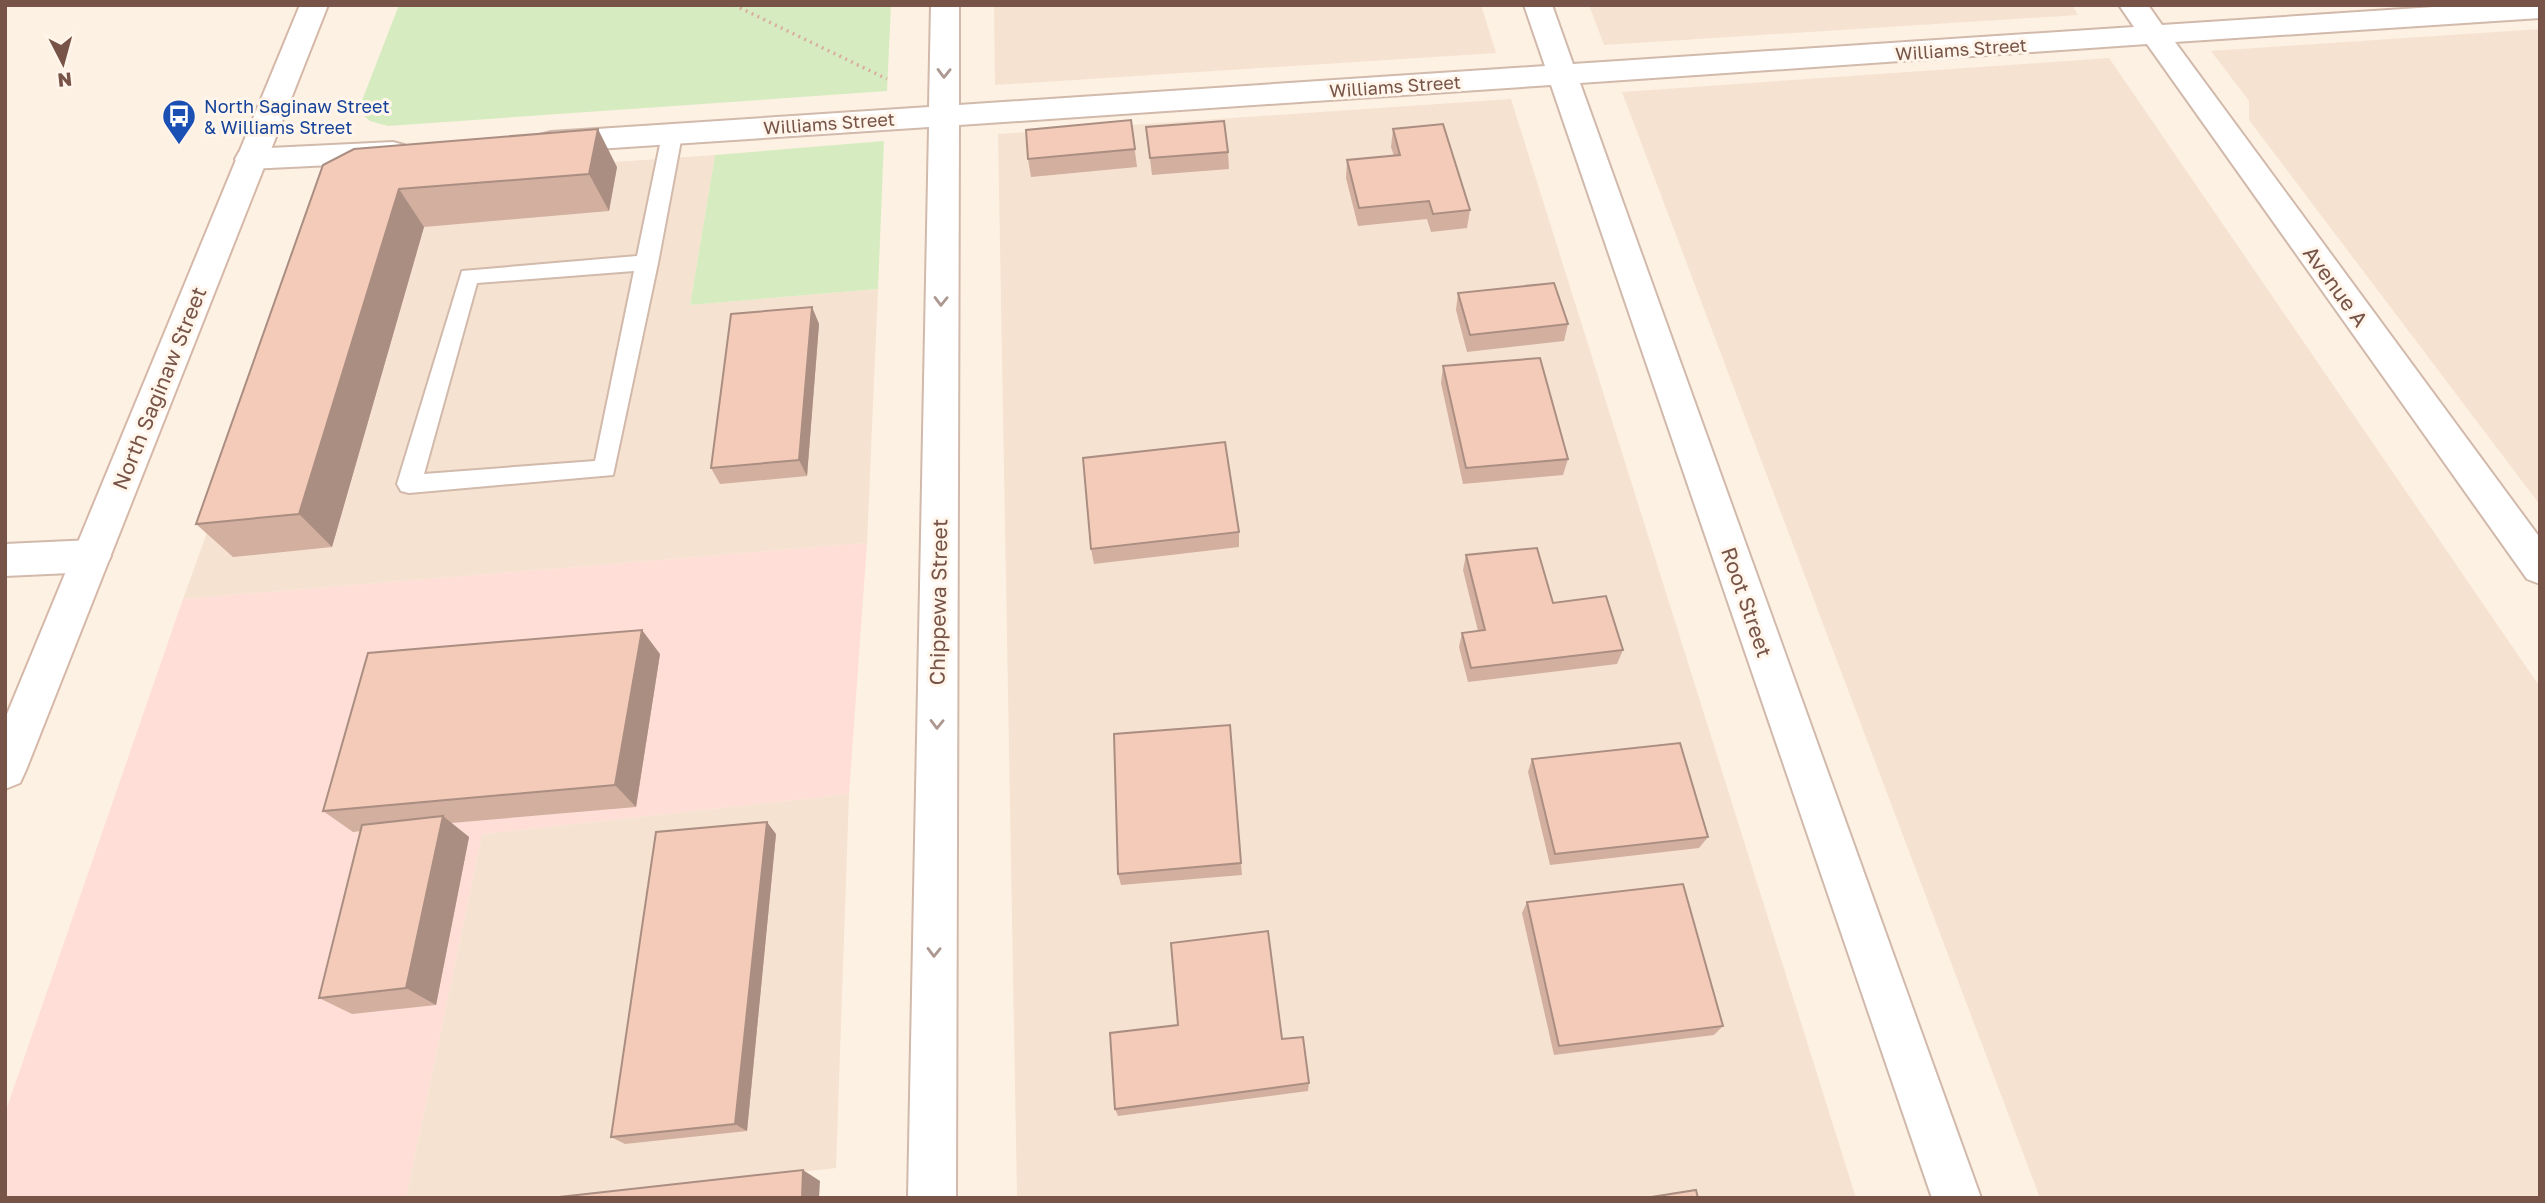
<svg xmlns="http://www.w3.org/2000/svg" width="2545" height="1203" viewBox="0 0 2545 1203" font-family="'Golos Text',sans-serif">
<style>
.residential{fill:#f6e2d1}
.commercial{fill:#feded6}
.green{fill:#d6ecc0}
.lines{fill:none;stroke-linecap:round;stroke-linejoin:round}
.service-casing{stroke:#d1b9ab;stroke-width:4}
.minor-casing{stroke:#d1b9ab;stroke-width:4}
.secondary-casing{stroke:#d5b8a8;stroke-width:4}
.path{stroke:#d9ae9c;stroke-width:3.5;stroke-dasharray:2 4.5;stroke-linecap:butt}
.service{fill:#fff;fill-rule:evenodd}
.minor{fill:#fff;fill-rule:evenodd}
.secondary{fill:#fff;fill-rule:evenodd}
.wall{fill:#d2af9f}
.shaded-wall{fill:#ab8e82}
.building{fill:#f4cbb9;stroke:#ab8e82;stroke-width:2}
.oneway{stroke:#ad9891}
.labels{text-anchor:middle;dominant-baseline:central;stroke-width:6;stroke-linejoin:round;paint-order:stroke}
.far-street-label{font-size:18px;fill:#775447;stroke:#fff5ea}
.far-transit-label{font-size:18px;fill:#164399;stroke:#fff5ea;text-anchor:start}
.street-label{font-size:21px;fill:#775447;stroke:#fff5ea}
</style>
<rect width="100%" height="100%" fill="#fdf1e3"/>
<g class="residential">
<polygon points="994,5 1481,5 1496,53 995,85"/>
<polygon points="1589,5 2072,5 2078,15 1604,45"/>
<polygon points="2540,29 2540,505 2249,120 2249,101 2211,51"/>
<polygon points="2109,58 2540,687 2540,1198 2040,1198 1622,92"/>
<polygon points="1511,99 1856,1198 1017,1198 998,134"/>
<polygon points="715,155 690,305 878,289 867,543 183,599 320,220 372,179"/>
<polygon points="849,794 836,1168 574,1198 406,1198 482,834"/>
</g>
<polygon class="commercial" points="867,543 849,794 482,834 406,1198 5,1198 5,1113 183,599"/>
<g class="green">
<polygon points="399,5 891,5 887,91 388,126 370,121 362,114 361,103"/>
<polygon points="884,141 878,289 690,305 715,155"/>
</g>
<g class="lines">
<g class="service-casing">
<path id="service" d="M672,129l7,1 3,5 -24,128 -45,212 -204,18 -8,-2 -4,-7 65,-213 175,-15 25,-121 3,-5zM634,271l-39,190 -171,13 53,-191z"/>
</g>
<g class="minor-casing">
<g id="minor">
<polygon points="931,5 959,5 959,105 1545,66 1524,5 1552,5 1573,64 2134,27 2119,5 2148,5 2162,25 2464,5 2540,5 2540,18 2175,42 2540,538 2540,584 2527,579 2147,44 1580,83 1981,1198 1932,1198 1551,85 959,125 956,1198 908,1198 929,127 551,152 540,149 536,142 540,135 551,132 929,107"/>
<polygon points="393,142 404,145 408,152 404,159 393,162 250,169 239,166 235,159 239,152 250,149"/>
<polygon points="92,540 105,545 111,556 105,567 92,572 5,576 5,544"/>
</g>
</g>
<g class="secondary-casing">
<polygon id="secondary" points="300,5 328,5 26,770 20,783 5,789 5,719"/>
</g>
<polyline class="path" points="734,5 887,79"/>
<use href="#service" class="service"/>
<use href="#minor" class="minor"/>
<use href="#secondary" class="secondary"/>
</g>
<g class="wall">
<polygon points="1131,120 1137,167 1031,177 1028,159"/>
<polygon points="1146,127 1228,152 1229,169 1152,175"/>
<polygon points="1393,129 1470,210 1467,228 1431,232 1427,219 1358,226 1346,178 1347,160 1394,156 1391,147"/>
<polygon points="323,165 617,167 609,211 424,227 332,547 233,557 196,524"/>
<polygon points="1458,293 1568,324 1564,341 1467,352 1456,310"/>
<polygon points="812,307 819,324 807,476 720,484 711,468"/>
<polygon points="1443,366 1568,459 1563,475 1463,484 1441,383"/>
<polygon points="1239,532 1239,547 1094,564 1091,549"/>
<polygon points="1466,555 1553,603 1623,650 1617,664 1468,682 1459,647 1462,633 1478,631 1463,570"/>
<polygon points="660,654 636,807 451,823 469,837 436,1005 352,1014 319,998 361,831 353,832 323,811"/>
<polygon points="1230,725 1242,875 1121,885 1118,874"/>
<polygon points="1532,759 1708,837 1699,848 1550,865 1528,772"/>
<polygon points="776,834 747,1131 625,1144 611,1137"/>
<polygon points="1527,902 1723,1026 1714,1035 1554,1055 1522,913"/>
<polygon points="1282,1039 1309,1083 1308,1091 1118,1116 1115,1109"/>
</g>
<g class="shaded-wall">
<polygon points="598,129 617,167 609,211 589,174"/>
<polygon points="399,189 424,227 332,547 299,514"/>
<polygon points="812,307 819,324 807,476 799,460"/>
<polygon points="642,630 660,654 636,807 615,785"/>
<polygon points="443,816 469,837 436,1005 406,988"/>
<polygon points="767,822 776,834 747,1131 735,1124"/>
<polygon points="803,1170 820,1181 819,1198 802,1198"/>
</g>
<g class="building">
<polygon points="1131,120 1135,149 1028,159 1026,130"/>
<polygon points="1224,121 1228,152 1150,158 1146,127"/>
<polygon points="1443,124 1470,210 1433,214 1429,201 1359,208 1347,160 1400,155 1393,129"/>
<polygon points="598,129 589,174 399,189 299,514 196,524 323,165 354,149"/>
<polygon points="1554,283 1568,324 1470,335 1458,293"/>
<polygon points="812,307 799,460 711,468 731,314"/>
<polygon points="1540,358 1568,459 1466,468 1443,366"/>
<polygon points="1225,442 1239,532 1091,549 1083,458"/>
<polygon points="1537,548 1553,603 1606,596 1623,650 1471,668 1462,633 1485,630 1466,555"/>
<polygon points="642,630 615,785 323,811 368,653"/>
<polygon points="1230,725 1241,863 1118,874 1114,734"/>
<polygon points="1680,743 1708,837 1555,854 1532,759"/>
<polygon points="443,816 406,988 319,998 362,825"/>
<polygon points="767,822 735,1124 611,1137 656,832"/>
<polygon points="1683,884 1723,1026 1559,1046 1527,902"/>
<polygon points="1268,931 1282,1039 1303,1037 1309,1083 1115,1109 1110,1033 1178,1025 1171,943"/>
<polygon points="803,1170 802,1198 550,1198"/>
<polygon points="1696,1190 1698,1198 1645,1198"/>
</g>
<defs><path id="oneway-chevron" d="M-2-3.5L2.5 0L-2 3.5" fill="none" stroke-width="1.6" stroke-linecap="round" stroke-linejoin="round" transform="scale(1.75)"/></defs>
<g class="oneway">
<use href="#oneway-chevron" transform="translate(944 73) rotate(91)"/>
<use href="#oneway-chevron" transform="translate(941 301) rotate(91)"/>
<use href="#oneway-chevron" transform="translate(937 724) rotate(91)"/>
<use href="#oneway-chevron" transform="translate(934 952) rotate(91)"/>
</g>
<defs>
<g id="bus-pin" transform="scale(1.75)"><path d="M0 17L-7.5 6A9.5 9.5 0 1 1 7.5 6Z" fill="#1a4fb4" stroke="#fff5ea"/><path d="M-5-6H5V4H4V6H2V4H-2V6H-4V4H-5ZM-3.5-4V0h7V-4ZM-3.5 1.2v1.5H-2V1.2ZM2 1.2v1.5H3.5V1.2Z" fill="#fff"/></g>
</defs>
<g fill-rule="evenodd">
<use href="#bus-pin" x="179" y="116"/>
</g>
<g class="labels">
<g class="far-street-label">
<text transform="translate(1961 49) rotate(-4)">Williams Street</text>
<text transform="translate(1395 86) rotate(-4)">Williams Street</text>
<text transform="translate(829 123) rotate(-4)">Williams Street</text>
</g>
<g class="far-transit-label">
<text x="204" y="106">North Saginaw Street<tspan x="204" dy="21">&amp; Williams Street</tspan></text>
</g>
<g class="street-label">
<text transform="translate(2336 286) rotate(54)">Avenue A</text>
<text transform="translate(159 388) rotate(-68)">North Saginaw Street</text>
<text transform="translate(938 602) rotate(-89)">Chippewa Street</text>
<text transform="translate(1747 602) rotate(71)">Root Street</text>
</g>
</g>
<rect width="2545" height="1203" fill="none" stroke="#775447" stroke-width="14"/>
<g transform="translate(63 63) rotate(174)" stroke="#fff5ea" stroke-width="5" paint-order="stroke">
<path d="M0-5L12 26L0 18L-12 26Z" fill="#775447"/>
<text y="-10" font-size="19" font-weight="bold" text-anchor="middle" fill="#775447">N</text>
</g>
</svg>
